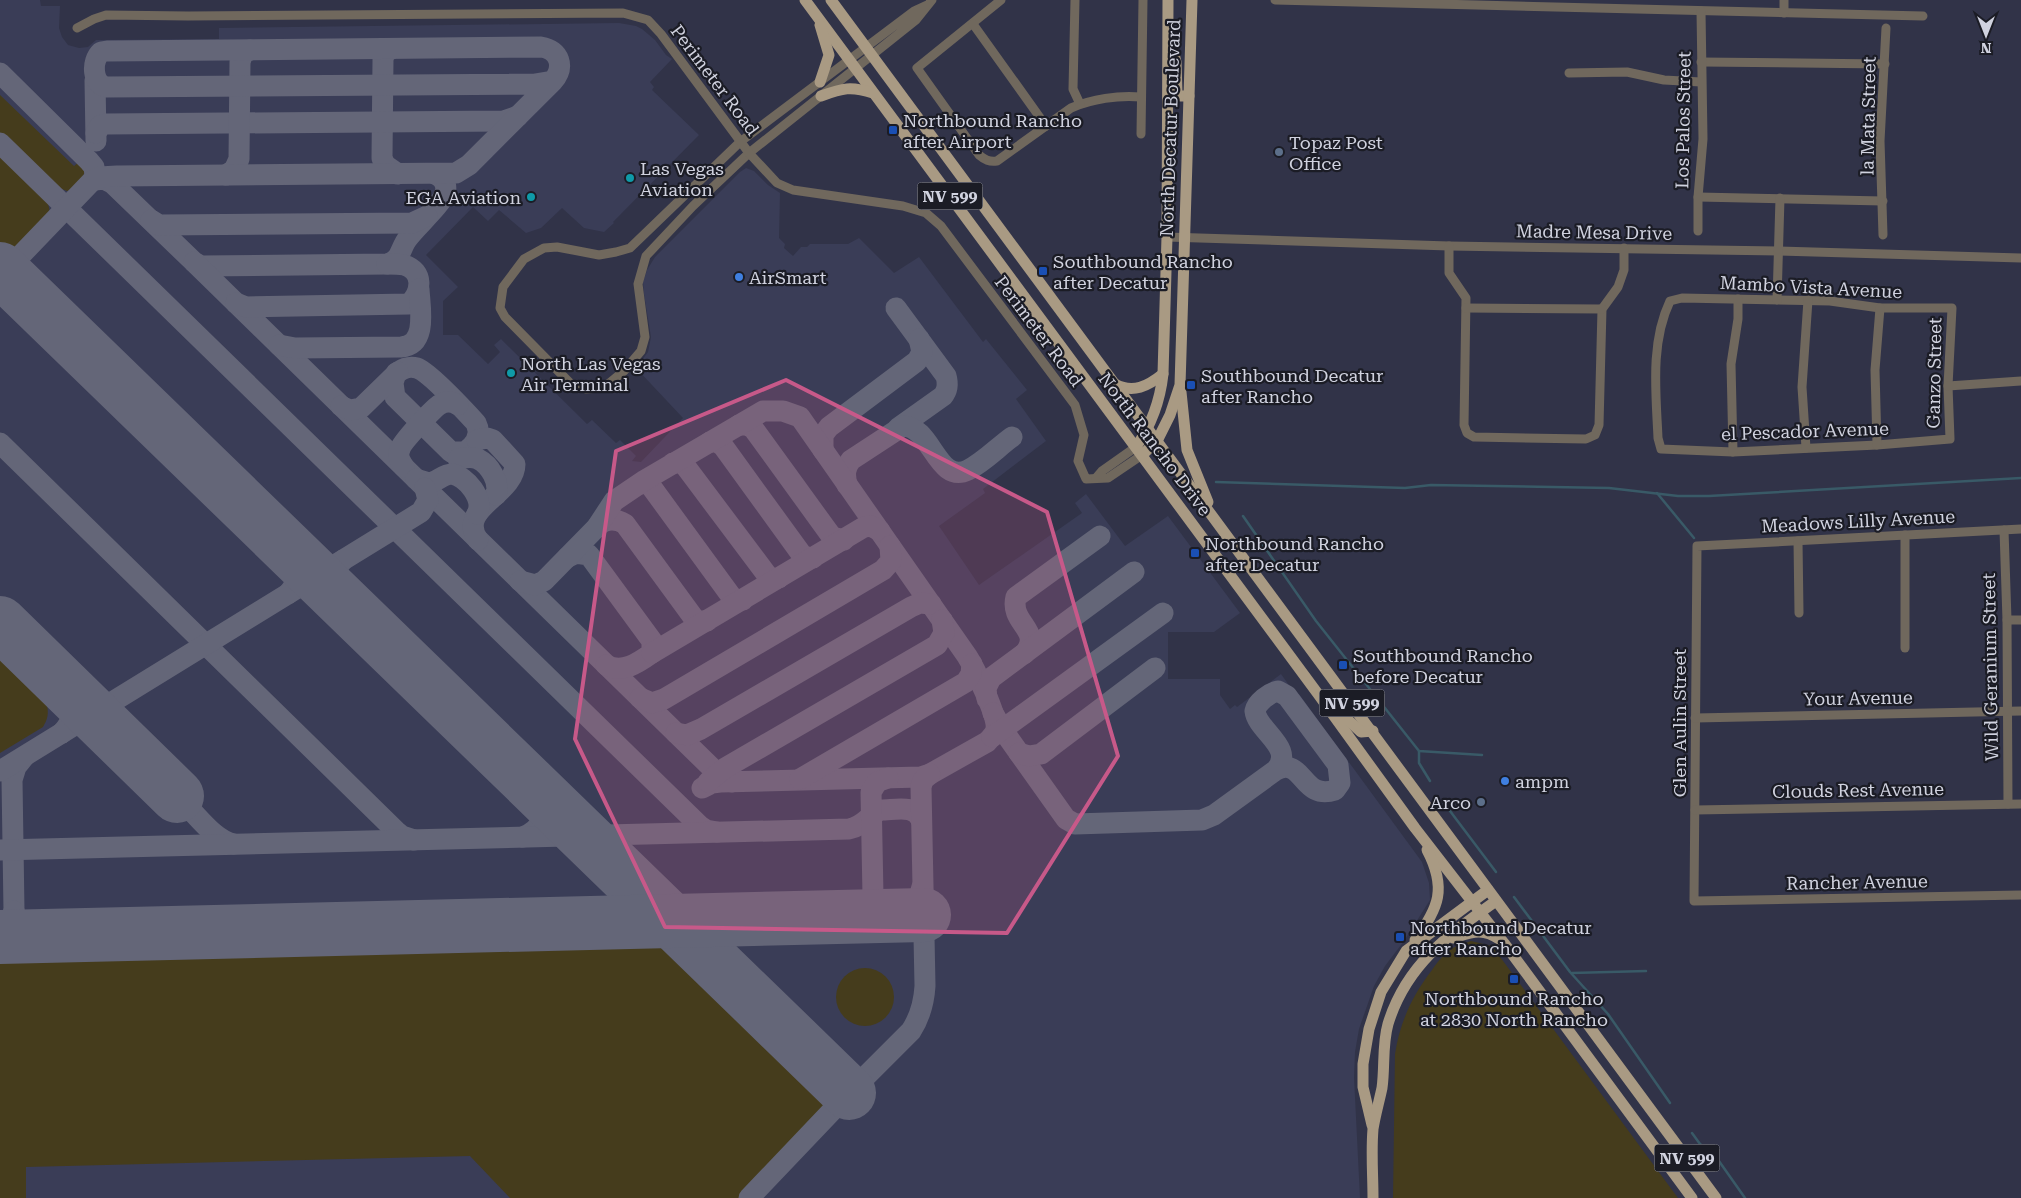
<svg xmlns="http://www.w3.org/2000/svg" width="2021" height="1198" viewBox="0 0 2021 1198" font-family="'Roboto Serif',serif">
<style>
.built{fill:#3a3d57}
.sand{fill:#453c1c}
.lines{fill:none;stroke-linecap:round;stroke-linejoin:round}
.stream{stroke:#395a67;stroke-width:2.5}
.taxiway{stroke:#646678;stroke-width:21}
.runway{stroke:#646678;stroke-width:54}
.minor{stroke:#70685d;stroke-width:9}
.major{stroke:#a99a83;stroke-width:11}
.marked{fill:#c75989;fill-opacity:0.2;stroke:#c75989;stroke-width:4;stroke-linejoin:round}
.transit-dot{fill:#1a4fb4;stroke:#1b1c25;stroke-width:2}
.service-dot{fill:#5c6f8a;stroke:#1b1c25;stroke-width:2}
.culture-dot{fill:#0f9aa8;stroke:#1b1c25;stroke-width:2}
.shop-dot{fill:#3f7fe0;stroke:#1b1c25;stroke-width:2}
.labels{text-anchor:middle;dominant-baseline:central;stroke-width:4.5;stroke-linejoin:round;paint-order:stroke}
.shield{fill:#1b1c25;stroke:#9a9ba7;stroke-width:1}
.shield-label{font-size:16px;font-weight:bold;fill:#d0d2df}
.street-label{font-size:18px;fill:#d0d2df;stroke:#1b1c25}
.poi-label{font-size:18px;fill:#d0d2df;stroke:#1b1c25;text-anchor:start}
</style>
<rect width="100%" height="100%" fill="#313348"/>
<polygon class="built" points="0,0 40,0 41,6 60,6 59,28 62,37 68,45 79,48 88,47 96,40 219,39 219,28 619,23 636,26 642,29 655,40 666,55 672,59 650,82 654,87 652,90 699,135 613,222 614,223 604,232 584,228 562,208 541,228 526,233 499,210 488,221 473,207 426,255 458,287 443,301 443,335 458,335 488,364 500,352 494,345 501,339 587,424 592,420 616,443 620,440 636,456 632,461 641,462 683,418 636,368 648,352 651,337 644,294 643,282 647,270 655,257 740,172 746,168 754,171 768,185 780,193 779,238 785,244 784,248 793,256 801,247 807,247 810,244 848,244 859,238 894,273 919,257 983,342 986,339 1027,390 1016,399 1046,441 983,489 985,493 939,526 979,585 1082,513 1075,503 1086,494 1125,546 1168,516 1240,613 1214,632 1168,632 1168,679 1220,679 1220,695 1230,709 1235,705 1237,707 1281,674 1296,695 1299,694 1422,862 1429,883 1430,900 1404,941 1385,966 1374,986 1359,1029 1355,1052 1354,1077 1360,1198 0,1198"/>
<g class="sand">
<path d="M0,95l74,71 6,-5c9,11 2,20 -6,29l-7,1 -13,-5 -54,-53z"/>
<path d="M0,151c16,15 55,43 49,66 -14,14 -28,38 -49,29z"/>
<path d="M0,652c18,17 63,47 43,75l-43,26z"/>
<path d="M667,936l156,152c3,8 5,14 2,22l-86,88h-229l-40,-42 -444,11v31h-26v-245z"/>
<path d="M1471,941l21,5 186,252h-285l2,-144c5,-32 17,-58 37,-84 6,-9 15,-20 25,-24 4,-2 10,-3 14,-5z"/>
<circle cx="865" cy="997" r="29"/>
</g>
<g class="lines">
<g class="stream">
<polyline points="1216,482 1405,488 1431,485 1609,488 1678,496 1709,496 2021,478"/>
<polyline points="1657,493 1694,538"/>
<polyline points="1243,516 1316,621 1419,751 1482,755"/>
<polyline points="1419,751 1419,763 1430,781"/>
<polyline points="1444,803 1496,872"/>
<polyline points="1514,897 1570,972 1608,1014 1670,1103"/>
<polyline points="1572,973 1646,971"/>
<polyline points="1692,1133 1700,1144 1714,1154 1745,1198"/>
</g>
<g class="taxiway">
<polyline points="391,49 385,52 383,59 382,158 385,165 398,174"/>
<polyline points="0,73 89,161 94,167 95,175"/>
<polyline points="95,80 96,141"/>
<polyline points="96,133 100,126 106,124 504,121 518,116"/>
<polyline points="0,143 700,826 706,830 717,832"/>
<polyline points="226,175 234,170 239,159 240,62 243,53 250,50"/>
<path d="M95,180l9,-1 8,4 82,79 7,4 186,-2c14,-3 13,-16 21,-26 8,-11 34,-34 37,-45 3,-9 -3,-16 -10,-19"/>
<polyline points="151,220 159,225 412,223 427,216"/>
<polyline points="194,262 717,773 723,778 732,782"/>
<path d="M24,292l-7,-20 3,-16 72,-75 8,-4 17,-1 339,-3 13,-8 84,-84c12,-14 7,-31 -12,-34l-434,4 -6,1c-10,9 -9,33 6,35l428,-3 18,-3"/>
<path d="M236,303l10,4 163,-3c13,-12 15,-33 -5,-39 -5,-1 -12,-1 -17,-1"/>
<path d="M896,308l50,68c2,7 2,14 -3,20l-45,32"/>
<path d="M279,345l16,3 106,-1c27,-2 19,-39 18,-58"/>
<path d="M396,373l-3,10 2,14 56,55h14c10,-7 17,-17 11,-29 -11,-12 -47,-51 -59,-55 -8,-2 -13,0 -19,4"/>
<polyline points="341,406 350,410 361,408 398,372"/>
<polyline points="739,425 747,425 753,428 832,537 844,540"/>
<path d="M477,440l10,-2 6,2 22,24c0,31 -59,44 -37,76"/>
<polyline points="710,442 717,442 723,446 802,555 809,558 813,558"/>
<polyline points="0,443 396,831 402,836 414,840"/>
<polyline points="823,450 823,435 829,427 917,361 922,352 919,339"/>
<path d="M458,459c6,-1 13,-3 20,0 12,6 22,23 18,36"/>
<polyline points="673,463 683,463 767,575 773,579 779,578"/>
<path d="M404,467c-4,-6 -7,-11 -4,-18 2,-7 32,-39 39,-44 6,-4 13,-4 19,0"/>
<path d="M416,479l13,4c8,-1 14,-9 23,-9 14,2 33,25 25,40"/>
<polyline points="640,484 644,483 650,485 731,596 735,599 743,600"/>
<path d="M847,485c-2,-10 -3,-16 4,-25l52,-34c29,0 34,59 65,44 16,-8 30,-23 44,-33"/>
<path d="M597,527c8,-9 18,-9 28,-3l68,93 4,4h10"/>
<path d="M568,557l8,-4 13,2 63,86v12c-14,10 -30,21 -46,12"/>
<path d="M520,581l15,4 9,-4 53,-54 17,-26 31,-21 118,-69h20l17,6 167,239c7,11 31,60 29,73 -1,5 -5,9 -9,13l-57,32 -9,3 -201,5 -8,1 -10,5"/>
<path d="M288,594c12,-14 14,-28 3,-43"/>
<path d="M340,599c-5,-14 -8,-27 3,-39"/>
<polyline points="652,653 864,527 871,526 880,531"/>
<path d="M1024,654c20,-24 -15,-30 -8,-57l84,-61"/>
<polyline points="640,698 652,703 664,699 883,570 891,561 890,546"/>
<polyline points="987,699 986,688 991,678 1134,572"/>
<path d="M993,713l9,16 64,90 9,5 127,-4 12,-5 62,-45c28,-14 25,31 59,20l5,-7 -2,-18 -51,-69 -9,-5c-9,2 -21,11 -23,20 2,20 41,37 21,59"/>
<path d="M62,733c14,-16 13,-23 6,-43"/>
<polyline points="676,733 687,735 701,729 911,607 920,603 931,604"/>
<polyline points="992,737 1163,613"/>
<polyline points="1019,753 1029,756 1041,754 1155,668"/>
<path d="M24,757l-8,10 -4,13 2,131c3,15 13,21 27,25"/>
<polyline points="0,771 421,512 428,500 425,488"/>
<polyline points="800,779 966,682 971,674 972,664"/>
<polyline points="708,782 725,768 937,645 944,633 942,620"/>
<path d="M183,802c15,14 31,38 51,42"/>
<path d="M523,837c22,-9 24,-25 16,-46"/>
<path d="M0,850l849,-21c16,-3 20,-15 32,-19 14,0 35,-6 40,10"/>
<path d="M894,916c16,-7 24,-12 28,-29"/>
<path d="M840,917c16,-3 26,-6 33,-21l-2,-104 6,-10 11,-4"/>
<polyline points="0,933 8,926 14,911"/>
<path d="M749,1198l100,-105 62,-62c9,-14 13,-28 14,-45l-4,-199 2,-7 7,-6"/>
</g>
<g class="runway">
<polyline points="0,269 849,1093"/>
<polyline points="0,623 177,796"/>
<polyline points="0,937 924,915"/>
</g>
<g class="minor">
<path d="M1001,0l-84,68 62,87c6,5 10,7 18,6l74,-53c21,-9 47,-13 70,-11"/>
<polyline points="1075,0 1073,89 1080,104"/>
<polyline points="1275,0 1923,16"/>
<polyline points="927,5 914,11 740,142 630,248 616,252 599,255 557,247 544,248 524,259 503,287 500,308 505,317 571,384 586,389 600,388 607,385 624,371 641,351 645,337 638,284 646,256 693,206 749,153 916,20 932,0"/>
<polyline points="1784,13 1784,0"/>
<polyline points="973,24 1046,126"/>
<polyline points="77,28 94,19 106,15 188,16 623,13 648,20 661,34 749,153 777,183 793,190 903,206 926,213 941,226 1075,405 1084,435 1078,461 1086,479 1108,478 1142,455"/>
<polyline points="1701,62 1885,64"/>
<polyline points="1569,73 1627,72 1664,80 1701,82"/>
<polyline points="1141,134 1143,0"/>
<polyline points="1698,197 1883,201"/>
<polyline points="1698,231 1698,197 1703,139 1701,11"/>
<polyline points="1883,235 1880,141 1886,28"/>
<polyline points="1167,237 1449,246 1779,251 2021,258"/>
<polyline points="1449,246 1449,273 1466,298 1464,425 1467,433 1474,437 1586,439 1595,435 1599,425 1602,309 1618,287 1624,270 1624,248"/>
<path d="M1682,298l148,3 50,7h72l-4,78 2,53 -73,6 -144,7 -72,-3 -3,-11c-2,-45 -8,-95 12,-137z"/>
<polyline points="1777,300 1780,198"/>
<polyline points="1466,308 1602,309"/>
<polyline points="1948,386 2021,381"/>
<polyline points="1877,445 1875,370 1880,308"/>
<polyline points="1806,448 1802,387 1808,300"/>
<polyline points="1733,452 1731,364 1738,319 1738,299"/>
<polyline points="1096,478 1102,471 1136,447"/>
<polyline points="2021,529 1697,546 1694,901 2021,895"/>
<polyline points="2004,530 2007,620 2008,804"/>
<polyline points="1905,535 1905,648"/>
<polyline points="1798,541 1799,613"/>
<polyline points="2007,620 2021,620"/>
<polyline points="1695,718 2021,711"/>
<polyline points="1695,810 2021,804"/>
</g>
<g class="major">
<polyline points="805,0 1318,694 1415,828 1504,943 1692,1198"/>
<polyline points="831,0 1716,1198"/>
<polyline points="820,25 829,55 820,82"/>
<polyline points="1172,46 1176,62 1177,93 1180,96 1189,96"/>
<path d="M821,96c22,-8 30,-10 52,-3"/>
<path d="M1115,384c18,10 33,2 48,-10"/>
<polyline points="1181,392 1187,450 1208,502"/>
<path d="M1136,447c16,-23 24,-45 27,-73l4,-137 1,-237"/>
<polyline points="1142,455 1157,441 1170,415 1180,385 1192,0"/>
<polyline points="1333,706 1361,732 1373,731"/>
<path d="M1453,938c17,-5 29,-11 46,1"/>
<path d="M1415,940c24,-32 32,-52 12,-90"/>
<polyline points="1372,1125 1363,1087 1363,1064 1369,1029 1381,992 1406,951 1488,890"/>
<path d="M1373,1198c0,-22 -2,-46 0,-69 2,-13 6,-27 9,-41 3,-21 0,-43 6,-64 18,-59 60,-89 108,-123"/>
</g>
</g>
<path class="marked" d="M786,380l261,132 71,244 -111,177 -342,-6 -90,-188 41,-288z"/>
<g class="transit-dot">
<rect x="888" y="125" width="10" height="10" rx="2.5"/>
<rect x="1038" y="266" width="10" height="10" rx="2.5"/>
<rect x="1186" y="380" width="10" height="10" rx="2.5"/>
<rect x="1190" y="548" width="10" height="10" rx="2.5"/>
<rect x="1338" y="660" width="10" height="10" rx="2.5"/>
<rect x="1395" y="932" width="10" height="10" rx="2.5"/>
<rect x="1509" y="974" width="10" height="10" rx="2.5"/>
</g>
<g class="service-dot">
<circle cx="1279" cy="152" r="5"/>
<circle cx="1481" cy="802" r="5"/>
</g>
<g class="culture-dot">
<circle cx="630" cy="178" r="5"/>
<circle cx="531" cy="197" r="5"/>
<circle cx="511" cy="373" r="5"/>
</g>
<g class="shop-dot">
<circle cx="739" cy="277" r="5"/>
<circle cx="1505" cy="781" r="5"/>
</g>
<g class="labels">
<g class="shield">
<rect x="917.5" y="182.5" width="65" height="27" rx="4"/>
<rect x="1319.5" y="689.5" width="65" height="27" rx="4"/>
<rect x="1654.5" y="1144.5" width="65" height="27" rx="4"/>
</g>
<g class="shield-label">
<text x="950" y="196">NV 599</text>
<text x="1352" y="703">NV 599</text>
<text x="1687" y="1158">NV 599</text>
</g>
<g class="street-label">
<text transform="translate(715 80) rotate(53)">Perimeter Road</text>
<text transform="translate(1868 116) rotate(-89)">la Mata Street</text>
<text transform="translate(1683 120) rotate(-89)">Los Palos Street</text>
<text transform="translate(1170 128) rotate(-88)">North Decatur Boulevard</text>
<text transform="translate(1594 232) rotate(1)">Madre Mesa Drive</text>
<text transform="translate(1811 287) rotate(3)">Mambo Vista Avenue</text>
<text transform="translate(1039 331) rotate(53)">Perimeter Road</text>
<text transform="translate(1934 373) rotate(-89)">Ganzo Street</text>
<text transform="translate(1805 431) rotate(-2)">el Pescador Avenue</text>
<text transform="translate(1155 444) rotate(53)">North Rancho Drive</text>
<text transform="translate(1858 521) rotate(-3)">Meadows Lilly Avenue</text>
<text transform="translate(1990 667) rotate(-91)">Wild Geranium Street</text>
<text transform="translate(1858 698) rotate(-1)">Your Avenue</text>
<text transform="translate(1679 723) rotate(-90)">Glen Aulin Street</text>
<text transform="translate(1858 790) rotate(-1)">Clouds Rest Avenue</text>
<text transform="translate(1857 882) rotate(-1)">Rancher Avenue</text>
</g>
<g class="poi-label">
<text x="903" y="120">Northbound Rancho<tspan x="903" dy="21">after Airport</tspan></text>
<text x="1289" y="142">Topaz Post<tspan x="1289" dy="21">Office</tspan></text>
<text x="640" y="168">Las Vegas<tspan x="640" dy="21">Aviation</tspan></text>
<text x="521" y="197" text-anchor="end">EGA Aviation</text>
<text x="1053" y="261">Southbound Rancho<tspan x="1053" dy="21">after Decatur</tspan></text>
<text x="749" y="277">AirSmart</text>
<text x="521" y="363">North Las Vegas<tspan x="521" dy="21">Air Terminal</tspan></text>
<text x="1201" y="375">Southbound Decatur<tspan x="1201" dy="21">after Rancho</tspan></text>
<text x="1205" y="543">Northbound Rancho<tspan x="1205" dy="21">after Decatur</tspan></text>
<text x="1353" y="655">Southbound Rancho<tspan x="1353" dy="21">before Decatur</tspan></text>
<text x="1515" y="781">ampm</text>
<text x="1471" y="802" text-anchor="end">Arco</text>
<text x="1410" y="927">Northbound Decatur<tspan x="1410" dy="21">after Rancho</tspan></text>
<text x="1514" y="998" text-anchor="middle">Northbound Rancho<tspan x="1514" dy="21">at 2830 North Rancho</tspan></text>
</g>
</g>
<g transform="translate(1986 35) rotate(180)" stroke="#1b1c25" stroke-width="4" paint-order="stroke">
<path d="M0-4L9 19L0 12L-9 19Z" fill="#d0d2df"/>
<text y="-8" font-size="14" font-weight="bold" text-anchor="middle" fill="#d0d2df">N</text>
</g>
</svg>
